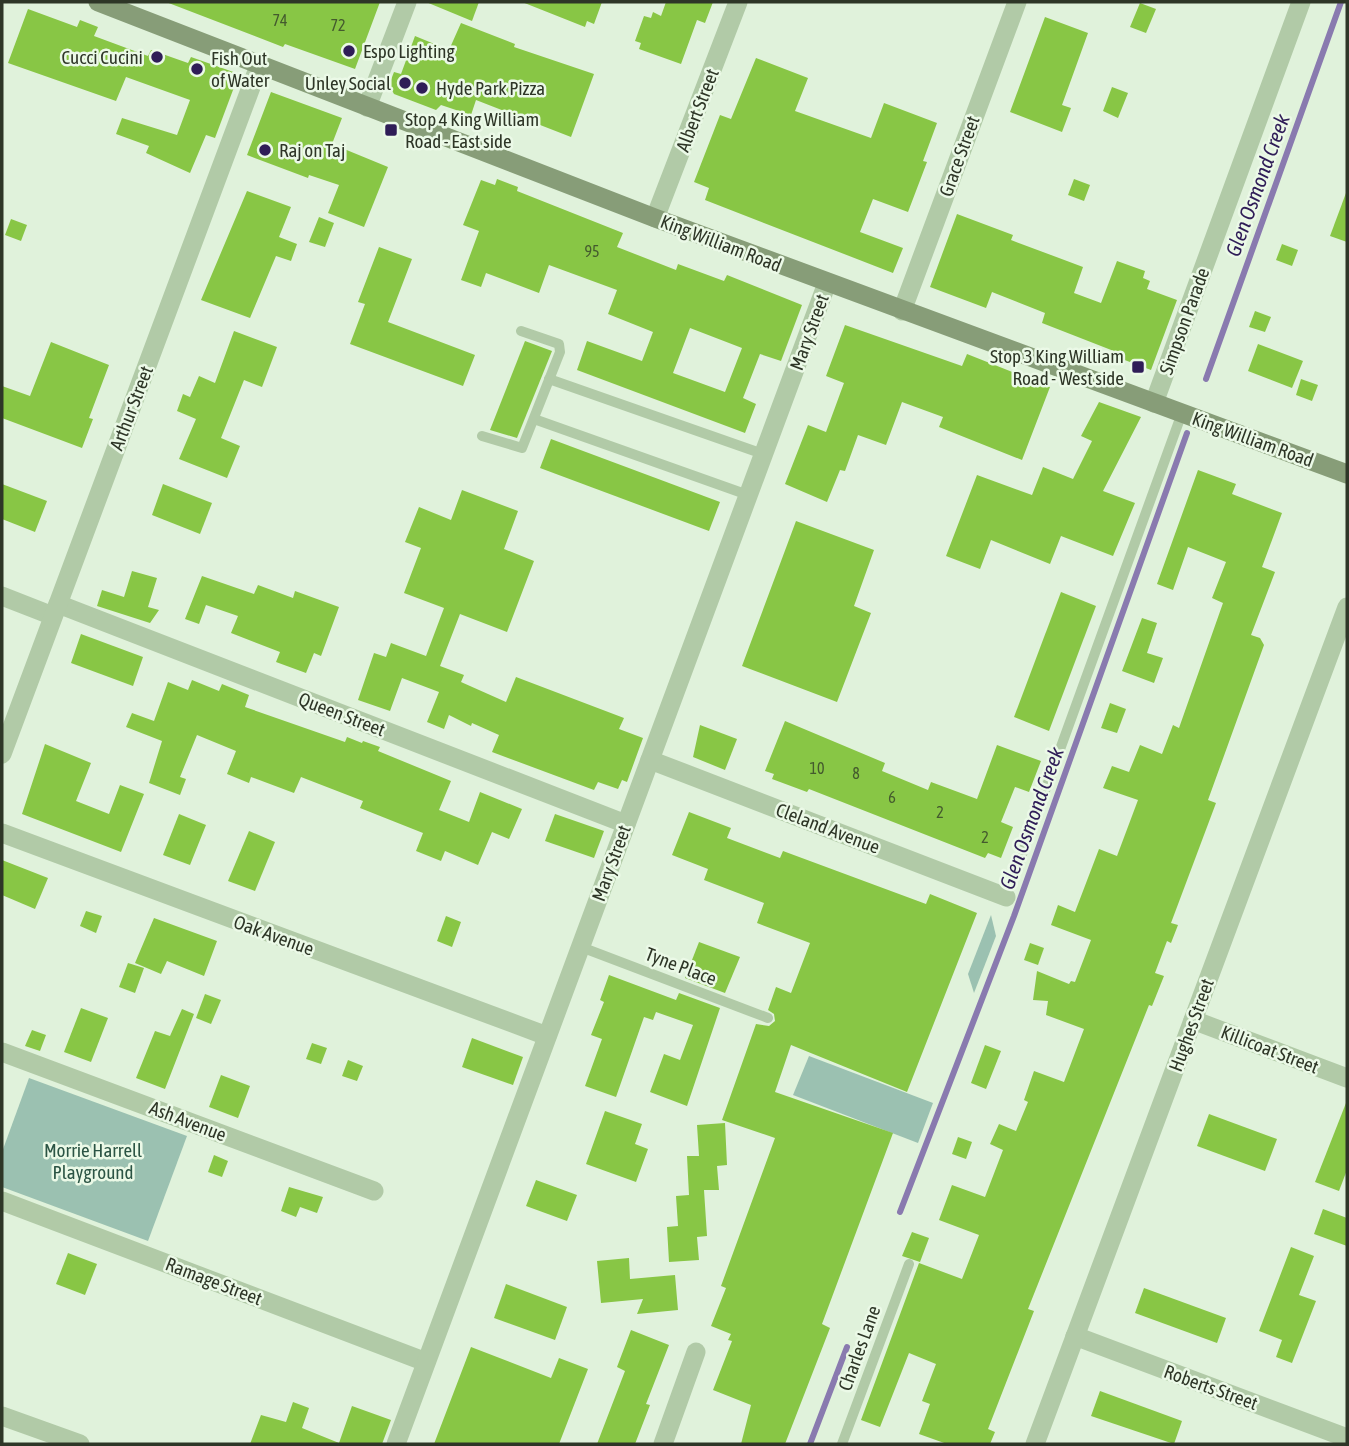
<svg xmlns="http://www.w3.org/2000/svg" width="1349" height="1446" viewBox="0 0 1349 1446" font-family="'Asap Condensed',sans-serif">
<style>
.green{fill:#9bc1b1}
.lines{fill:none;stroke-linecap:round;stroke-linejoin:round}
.stream{stroke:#897aaf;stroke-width:6}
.building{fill:#88c645;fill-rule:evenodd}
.service{stroke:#b1caa7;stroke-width:10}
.minor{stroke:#b1caa7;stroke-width:19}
.secondary{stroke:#879d78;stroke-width:19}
.poi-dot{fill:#2f1d57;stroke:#ebf9e7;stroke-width:2.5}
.labels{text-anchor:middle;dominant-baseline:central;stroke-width:5;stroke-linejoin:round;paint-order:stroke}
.number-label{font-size:16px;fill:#445a2e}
.poi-label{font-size:19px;fill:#2e3627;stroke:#ebf9e7;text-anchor:start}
.street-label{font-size:19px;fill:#2e3627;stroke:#ebf9e7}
.park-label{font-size:19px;fill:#2b5444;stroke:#ebf9e7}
.water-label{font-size:21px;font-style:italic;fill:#2f1d57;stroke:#ebf9e7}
</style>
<rect width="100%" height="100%" fill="#e0f2db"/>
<g class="green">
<polygon points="991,915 996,936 974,993 968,974"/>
<polygon points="809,1056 933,1103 918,1143 793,1095"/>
<polygon points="29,1078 187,1136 148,1241 2,1187 2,1152"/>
</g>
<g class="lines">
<g class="stream">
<polyline points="1206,379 1341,2"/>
<polyline points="900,1212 1014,916 1187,433"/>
<polyline points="810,1444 847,1347"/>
</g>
</g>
<g class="building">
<polygon points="166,2 380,2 355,69 285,44 283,47"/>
<polygon points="426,2 479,2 472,21"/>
<polygon points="522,2 602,2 594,24 587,21 585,27"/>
<polygon points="666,2 713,2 705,23 697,20 681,64 639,49 641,43 635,41 644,16 651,18 653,12 661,16"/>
<polygon points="1140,3 1156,9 1146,33 1130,27"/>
<polygon points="28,9 77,27 80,20 98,27 94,36 148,56 151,50 188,63 191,57 239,74 215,138 206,135 190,173 146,153 149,146 116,134 122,118 177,135 190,100 126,77 116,101 8,63"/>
<polygon points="1045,17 1088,33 1062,105 1071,108 1062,132 1010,112"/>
<polygon points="461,23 515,44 514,47 594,74 571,137 476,100 471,115 441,105 436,110 394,94 389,85 394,72 401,74 415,36 449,50"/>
<polygon points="756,58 808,78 795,111 871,138 884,103 937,123 923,161 927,162 908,212 873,199 860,232 903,248 893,273 705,200 709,188 694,182 720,115 731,119"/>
<polygon points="1112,87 1128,93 1118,118 1103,111"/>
<polygon points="271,92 342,118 332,144 388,167 364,227 328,213 339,185 309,175 308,178 247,155"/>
<path d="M497,179l21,8 -1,4 106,42 -6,14 59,23 2,-6 46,17 3,-6 75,30 -21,56 -21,-7 -17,44 13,6 -11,29 -168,-63 10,-29 55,20 11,-29 -45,-18 9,-24 -68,-25 -10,28 -53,-20 -5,14 -20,-7 18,-49 -16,-6 18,-45 14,5zM690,328l52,20 -17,44 -52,-19z"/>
<polygon points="1074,179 1090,185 1084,201 1068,195"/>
<polygon points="247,191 291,207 279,237 297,244 291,261 276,256 250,318 201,300"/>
<polygon points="1346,193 1347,193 1347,242 1330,236"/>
<polygon points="957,214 1013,235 1011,240 1083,267 1074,293 1101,303 1117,261 1145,271 1143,278 1150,281 1147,289 1177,300 1151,370 1122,359 1124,355 1042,323 1045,313 992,292 986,308 930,287"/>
<polygon points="319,217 334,223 325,247 309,242"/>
<polygon points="11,219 27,225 21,241 5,235"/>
<polygon points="1282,244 1298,250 1292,266 1276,260"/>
<polygon points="379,247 412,259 388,322 475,355 463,386 350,344 365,304 358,302"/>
<polygon points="1255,311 1271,317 1265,332 1249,327"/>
<polygon points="845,325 962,366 967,354 1050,387 1022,460 939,427 943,417 902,402 886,445 858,435 845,471 840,470 827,502 785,484 808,425 826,432 844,383 826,376"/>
<polygon points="234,331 277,347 262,387 244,380 221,438 240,446 227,478 179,459 196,419 177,411 183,394 190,397 199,376 215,383"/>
<polygon points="525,341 552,351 517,438 490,430"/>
<polygon points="51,342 109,365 89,418 93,419 82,448 2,418 2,386 30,396"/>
<polygon points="1258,344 1303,361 1292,388 1248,371"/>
<polygon points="1301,379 1318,385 1312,401 1296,395"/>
<polygon points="1099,402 1141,417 1103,491 1135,503 1113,556 1061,536 1050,564 991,540 980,569 946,556 977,475 1032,495 1043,467 1073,479 1092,441 1081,436"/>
<polygon points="551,439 720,502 709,531 540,468"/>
<polygon points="1198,470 1236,484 1232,494 1282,513 1262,567 1275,572 1251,635 1260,638 1264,645 1208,800 1216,803 1171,923 1178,925 1171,943 1167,941 1155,973 1164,976 1152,1006 1149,1005 1028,1309 1034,1311 988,1429 995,1432 990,1444 947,1444 919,1434 930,1404 922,1401 936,1364 909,1353 880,1427 861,1420 919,1263 962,1279 979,1235 939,1220 952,1185 985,1197 1003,1150 990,1144 999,1124 1016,1131 1028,1102 1024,1100 1034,1071 1064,1082 1084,1029 1046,1015 1048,1001 1033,1000 1037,971 1069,984 1071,981 1075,982 1091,940 1051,925 1058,905 1075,912 1099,849 1117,856 1138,800 1103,788 1112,766 1129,772 1140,745 1162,754 1173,725 1179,728 1223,603 1212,598 1226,562 1188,547 1173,590 1157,584"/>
<polygon points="2,484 47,501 35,532 2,519"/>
<polygon points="163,484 212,503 200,534 152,515"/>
<polygon points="462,490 518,511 504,549 534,561 507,632 460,614 440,666 464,675 461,682 506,702 516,677 624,718 619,729 643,738 627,782 622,780 618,789 598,782 594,790 492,752 499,735 472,723 471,726 449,715 444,729 427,722 439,692 402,678 390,711 358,700 374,653 386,657 391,643 426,656 444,608 404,593 421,548 405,542 419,507 451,520"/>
<polygon points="796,521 874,550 854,606 871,613 837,702 742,666"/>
<polygon points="132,571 157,578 148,607 159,610 150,623 97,606 102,590 124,597"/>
<polygon points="202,576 254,594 258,585 293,598 295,591 339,607 321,656 314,653 306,673 276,662 280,652 231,633 238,616 206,605 199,624 185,619"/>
<polygon points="1061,592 1096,606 1049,731 1014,717"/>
<polygon points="1142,618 1157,623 1147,653 1163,658 1154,683 1122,671"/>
<polygon points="81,634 143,657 133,686 71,663"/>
<polygon points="192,680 219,691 222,684 249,695 245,707 345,742 347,737 362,743 363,741 380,747 378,751 451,781 439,810 469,822 480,792 522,809 509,839 492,832 478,865 445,851 441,861 416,851 423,833 360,808 363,801 301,777 294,793 251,777 249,783 227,774 236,751 197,735 180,777 186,779 180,795 149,783 162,741 126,727 132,713 154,721 168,682 188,690"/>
<polygon points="1110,703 1126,709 1117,733 1101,728"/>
<polygon points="785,721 885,763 882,771 928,790 931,782 977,799 997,745 1041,761 1029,792 1015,787 1001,822 1013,827 1001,858 988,853 985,858 809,789 807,792 772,779 774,774 765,771"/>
<polygon points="700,725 737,739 725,770 693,757"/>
<polygon points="45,744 91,763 76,801 109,814 120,785 144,794 121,852 22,814"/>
<polygon points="689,812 731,828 727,838 780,858 783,851 926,904 930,894 977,913 907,1092 791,1045 775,1092 893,1133 822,1324 830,1328 785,1444 741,1444 751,1405 713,1390 732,1341 728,1340 731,1334 711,1326 726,1288 721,1286 775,1138 722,1120 756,1024 769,1026 775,1021 774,1014 768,1010 776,987 791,993 810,943 757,923 764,903 704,880 708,869 672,855"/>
<polygon points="179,814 206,825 190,865 163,855"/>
<polygon points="555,814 604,831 594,858 545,841"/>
<polygon points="249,831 275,842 255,891 228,881"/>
<polygon points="2,860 48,878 35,909 2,895"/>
<polygon points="86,911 102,916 96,933 80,926"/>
<polygon points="446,916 461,922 452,947 437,941"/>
<polygon points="154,918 217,941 204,976 167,961 161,974 135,963"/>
<polygon points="699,942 740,957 725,993 685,978"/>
<polygon points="1030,943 1044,948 1038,965 1024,960"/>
<polygon points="128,963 144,968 135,993 119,987"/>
<polygon points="609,975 676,1000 679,993 720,1008 687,1106 650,1092 664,1054 680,1060 693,1025 656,1012 653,1020 644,1017 616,1097 585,1086 602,1039 591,1035 604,1002 600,1000"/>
<polygon points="205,994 221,1000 211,1024 196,1018"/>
<polygon points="81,1008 108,1018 91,1062 64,1052"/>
<polygon points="182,1009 194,1014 165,1089 136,1078 155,1031 170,1036"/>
<polygon points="32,1030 46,1035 40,1051 25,1046"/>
<polygon points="472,1038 523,1057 513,1085 462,1067"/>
<polygon points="312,1043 327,1048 321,1064 306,1059"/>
<polygon points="985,1045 1001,1051 986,1089 971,1083"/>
<polygon points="348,1060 363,1066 357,1081 342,1076"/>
<polygon points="221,1075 250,1086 238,1118 209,1107"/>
<polygon points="1346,1103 1347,1170 1339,1191 1315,1182"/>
<polygon points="605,1111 642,1124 635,1144 648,1149 636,1182 586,1164"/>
<polygon points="1209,1114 1277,1139 1265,1171 1197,1146"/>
<polygon points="725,1123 727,1165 717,1166 719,1190 704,1190 707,1236 697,1237 699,1260 669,1262 667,1227 678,1226 676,1196 689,1195 687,1156 699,1156 697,1125"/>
<polygon points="958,1137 972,1142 966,1159 952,1154"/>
<polygon points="214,1155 228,1161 222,1177 208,1172"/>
<polygon points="536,1180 577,1195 567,1221 526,1206"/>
<polygon points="289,1187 323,1197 317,1213 300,1207 296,1217 281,1211"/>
<polygon points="1323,1209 1347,1218 1347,1246 1314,1234"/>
<polygon points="912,1232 929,1238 920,1262 902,1256"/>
<polygon points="1291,1247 1314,1256 1299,1295 1316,1301 1292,1363 1276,1357 1282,1340 1259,1331"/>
<polygon points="68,1253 97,1264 85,1295 56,1284"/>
<polygon points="629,1258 630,1279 675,1275 678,1310 637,1314 643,1299 601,1303 597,1261"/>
<polygon points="506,1284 567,1307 555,1340 494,1318"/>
<polygon points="1144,1288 1226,1318 1217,1343 1135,1313"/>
<polygon points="631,1330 669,1345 646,1404 650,1405 635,1444 597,1444 625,1371 617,1367"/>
<polygon points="471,1347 551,1378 559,1358 588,1369 559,1444 434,1444"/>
<polygon points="1100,1391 1182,1421 1174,1444 1091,1416"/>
<polygon points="293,1402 309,1408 302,1428 339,1443 352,1406 391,1420 382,1444 250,1444 261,1415 286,1422"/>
</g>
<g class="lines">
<g class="service">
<polyline points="549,379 763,454"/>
<polyline points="534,419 748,495"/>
<polyline points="482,436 522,448 560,352 559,344 521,331"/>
<polyline points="1017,868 1182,413"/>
<polyline points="581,947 768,1018"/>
<polyline points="842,1444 909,1264"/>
</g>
<g class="minor">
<polyline points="367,107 407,2"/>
<polyline points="655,218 738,2"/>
<polyline points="902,311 1017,2"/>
<polyline points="1154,403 1301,2"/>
<polyline points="2,596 53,616"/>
<polyline points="58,604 626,824"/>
<polyline points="2,754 260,63"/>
<polyline points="650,760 1006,897"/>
<polyline points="2,833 547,1036"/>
<polyline points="1193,1020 1347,1078"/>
<polyline points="2,1052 374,1191"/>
<polyline points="2,1201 426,1362"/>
<polyline points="1075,1336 1347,1438"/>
<polyline points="2,1416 80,1444"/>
<polyline points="396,1444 827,283"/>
<polyline points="663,1444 696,1352"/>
<polyline points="1035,1444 1347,607"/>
</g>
<polyline class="secondary" points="98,2 655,218 1347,474"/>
</g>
<g class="poi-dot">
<circle cx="349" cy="51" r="7"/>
<circle cx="157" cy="57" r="7"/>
<circle cx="197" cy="69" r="7"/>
<circle cx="405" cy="83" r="7"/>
<circle cx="422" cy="88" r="7"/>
<rect x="384" y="123" width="14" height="14" rx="3.5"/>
<circle cx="265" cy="150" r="7"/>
<rect x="1131" y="360" width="14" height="14" rx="3.5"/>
</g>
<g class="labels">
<g class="number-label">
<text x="280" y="20">74</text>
<text x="338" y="25">72</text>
<text x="592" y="251">95</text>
<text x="817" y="768">10</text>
<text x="856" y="773">8</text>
<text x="892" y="797">6</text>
<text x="940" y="812">2</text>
<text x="985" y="837">2</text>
</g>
<g class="poi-label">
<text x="363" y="51">Espo Lighting</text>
<text x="143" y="57" text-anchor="end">Cucci Cucini</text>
<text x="211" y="58">Fish Out<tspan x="211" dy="22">of Water</tspan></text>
<text x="391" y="83" text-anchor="end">Unley Social</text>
<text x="436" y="88">Hyde Park Pizza</text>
<text x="405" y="119">Stop 4 King William<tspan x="405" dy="22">Road - East side</tspan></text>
<text x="279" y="150">Raj on Taj</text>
<text x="1124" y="356" text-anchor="end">Stop 3 King William<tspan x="1124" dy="22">Road - West side</tspan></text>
</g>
<g class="street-label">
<text transform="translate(697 110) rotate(-69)">Albert Street</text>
<text transform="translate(959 156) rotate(-70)">Grace Street</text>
<text transform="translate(721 243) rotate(21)">King William Road</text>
<text transform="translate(1184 321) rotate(-70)">Simpson Parade</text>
<text transform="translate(809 332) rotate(-70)">Mary Street</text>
<text transform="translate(131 408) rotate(-69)">Arthur Street</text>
<text transform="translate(1253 439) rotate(20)">King William Road</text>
<text transform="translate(342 714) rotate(21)">Queen Street</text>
<text transform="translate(828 828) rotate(21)">Cleland Avenue</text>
<text transform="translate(611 863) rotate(-70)">Mary Street</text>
<text transform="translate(274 935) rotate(20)">Oak Avenue</text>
<text transform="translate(681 966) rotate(21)">Tyne Place</text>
<text transform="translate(1191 1025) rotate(-70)">Hughes Street</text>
<text transform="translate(1270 1049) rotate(21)">Killicoat Street</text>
<text transform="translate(188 1121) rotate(21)">Ash Avenue</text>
<text transform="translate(214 1281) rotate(21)">Ramage Street</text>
<text transform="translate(859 1348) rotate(-70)">Charles Lane</text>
<text transform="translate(1211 1387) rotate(20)">Roberts Street</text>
</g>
<g class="park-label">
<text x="93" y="1150">Morrie Harrell<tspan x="93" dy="22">Playground</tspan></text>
</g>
<g class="water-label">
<text transform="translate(1257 185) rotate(-70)">Glen Osmond Creek</text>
<text transform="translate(1031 818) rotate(-70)">Glen Osmond Creek</text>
</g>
</g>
<rect width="1349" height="1446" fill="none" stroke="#2e3627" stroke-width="7"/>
</svg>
